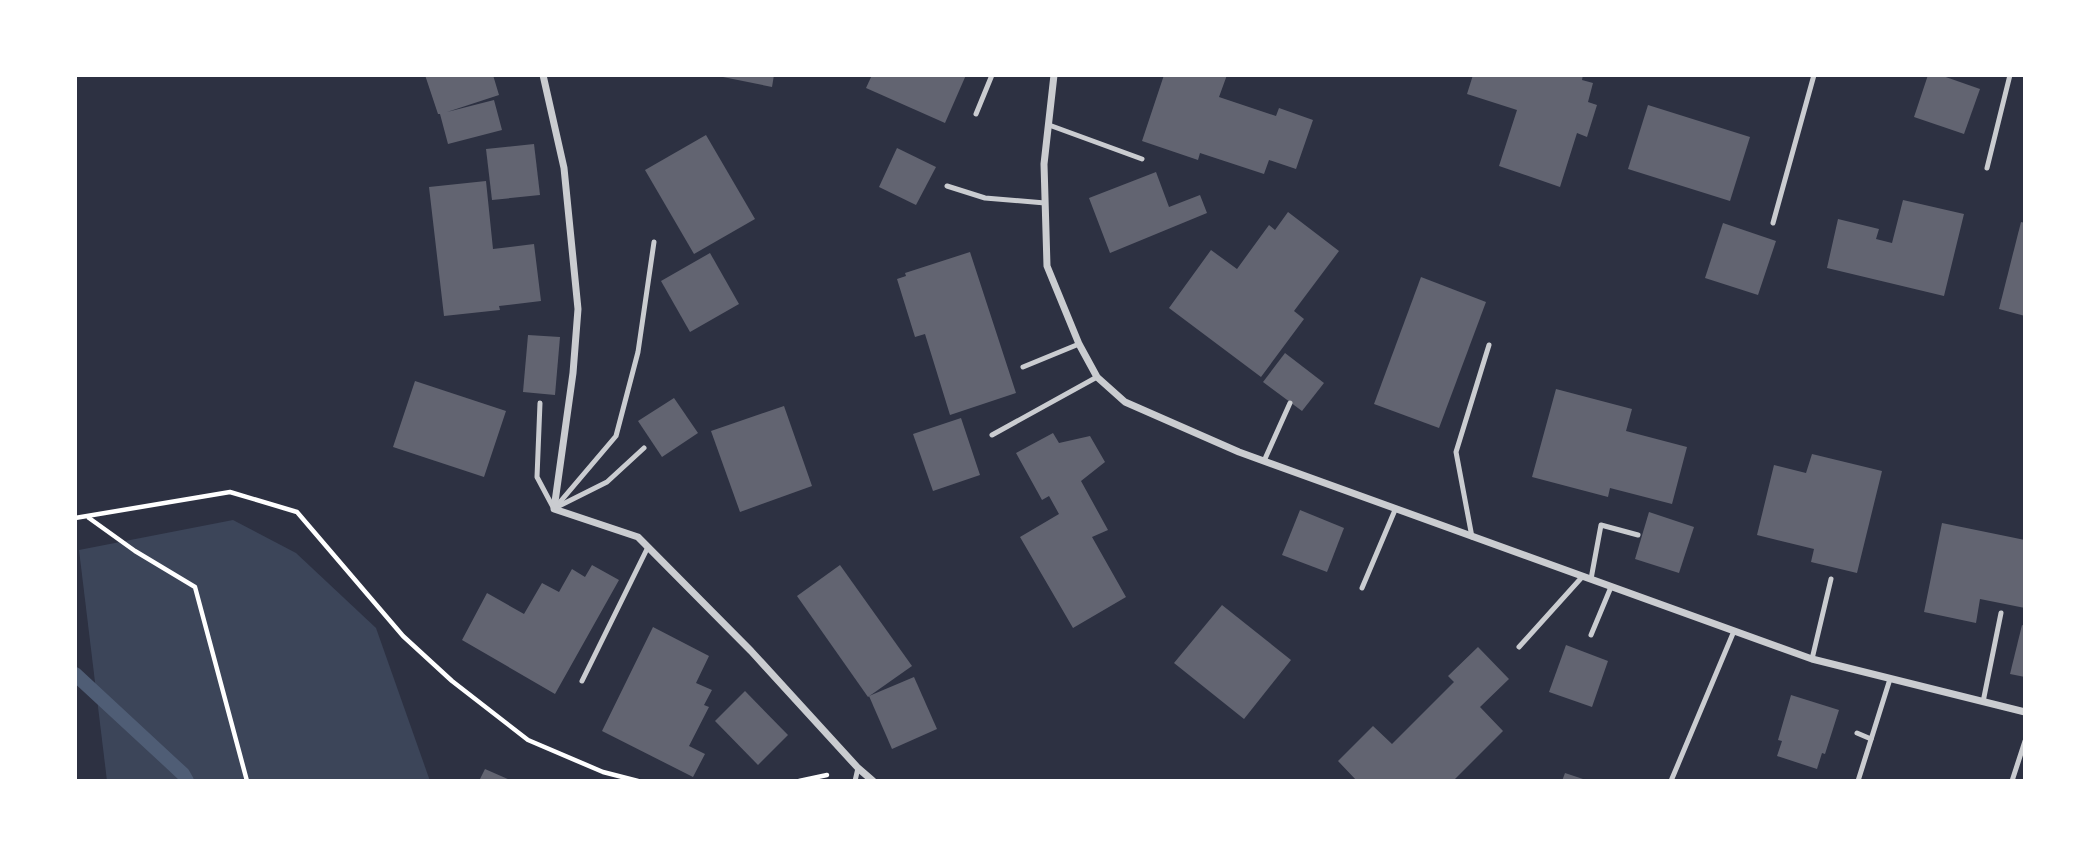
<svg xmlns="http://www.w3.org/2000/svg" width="2100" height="856" viewBox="0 0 2100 856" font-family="'Exo 2',sans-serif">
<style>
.green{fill:#3c4559}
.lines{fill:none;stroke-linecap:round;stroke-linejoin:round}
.stream{stroke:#4f5d75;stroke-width:14}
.building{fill:#626471}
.path{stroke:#fff;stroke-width:4.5}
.service{stroke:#caccd0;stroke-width:5}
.minor{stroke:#caccd0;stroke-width:7}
</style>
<rect width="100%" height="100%" fill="#2d3142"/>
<polygon class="green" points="233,520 296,553 376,628 430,781 107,781 79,550"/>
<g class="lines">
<polyline class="stream" points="75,674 183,774 187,781"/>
</g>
<g class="building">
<polygon points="425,75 493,75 499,95 447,112 494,100 502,130 448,144 440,114 438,114"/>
<polygon points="713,75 774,75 772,87"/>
<polygon points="872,75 966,75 945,123 866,88"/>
<polygon points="1164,75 1227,75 1219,97 1276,116 1279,108 1313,120 1296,169 1269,160 1264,174 1200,153 1198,160 1142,141"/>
<polygon points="1473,75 1583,75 1582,80 1593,83 1588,102 1597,105 1587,137 1577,133 1560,187 1499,166 1517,110 1467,94"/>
<polygon points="1928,75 1940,75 1980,89 1964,134 1914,117"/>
<polygon points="1648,105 1750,137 1730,201 1628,169"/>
<polygon points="706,135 755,219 694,254 645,170"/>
<polygon points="534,144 540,195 492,200 486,149"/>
<polygon points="897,148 936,167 916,205 879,187"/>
<polygon points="1156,172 1169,207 1200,195 1207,213 1110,253 1089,198"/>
<polygon points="486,181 493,249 534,244 541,301 499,306 500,310 444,316 429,187"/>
<polygon points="1903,200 1964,214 1944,296 1827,268 1838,219 1879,229 1876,239 1892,243"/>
<polygon points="1288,212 1339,251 1294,311 1304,319 1261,377 1169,308 1211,250 1237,269 1269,225 1275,230"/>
<polygon points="2021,222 2025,223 2025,316 1999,309"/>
<polygon points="1723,223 1776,241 1758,295 1705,278"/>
<polygon points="970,252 1016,393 950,415 925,334 915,337 897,279 906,276 905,273"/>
<polygon points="710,253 739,304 690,332 661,281"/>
<polygon points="1421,277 1486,302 1439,428 1374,404"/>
<polygon points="528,335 560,337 555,395 523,392"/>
<polygon points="1285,353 1324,383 1302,411 1263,382"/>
<polygon points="415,381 506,411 484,477 393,447"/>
<polygon points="1556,389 1632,409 1626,431 1687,447 1672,504 1610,488 1608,497 1532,477"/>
<polygon points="674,398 698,433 662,457 638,421"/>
<polygon points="784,406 812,486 740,512 711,431"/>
<polygon points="961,418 980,475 933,491 913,434"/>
<polygon points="1053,433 1059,443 1090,436 1105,462 1081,481 1108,530 1092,537 1126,597 1073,628 1020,537 1059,514 1049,496 1042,500 1016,453"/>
<polygon points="1812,454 1882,471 1857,573 1811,562 1814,549 1757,535 1774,465 1806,473"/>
<polygon points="1300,510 1344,528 1327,572 1282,555"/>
<polygon points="1649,512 1694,527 1679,573 1635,559"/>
<polygon points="1942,523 2025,540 2025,608 1980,599 1976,623 1924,612"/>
<polygon points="592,565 619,580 555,694 462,640 487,593 524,614 542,583 559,592 572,569 585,577"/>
<polygon points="840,565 912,666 868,697 797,596"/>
<polygon points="1222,605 1291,660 1244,719 1174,663"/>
<polygon points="2022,625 2025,626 2025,677 2010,674"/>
<polygon points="653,627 709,656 696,683 712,690 704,705 709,707 689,746 705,754 693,777 602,731"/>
<polygon points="1566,645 1608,661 1592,707 1549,692"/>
<polygon points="1478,647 1509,679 1480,707 1503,731 1453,781 1357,781 1338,761 1373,726 1392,744 1454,682 1448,676"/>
<polygon points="914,677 937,729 892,749 869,696"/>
<polygon points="745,691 788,735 758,765 715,721"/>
<polygon points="1791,695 1839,710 1825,754 1822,753 1817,769 1777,756 1782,741 1778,740"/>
<polygon points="485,769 512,781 479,781"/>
<polygon points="1565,773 1586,780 1586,781 1562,781"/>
</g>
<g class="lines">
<g class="path">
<polyline points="75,518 230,492 297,512 403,636 452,681 528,740 603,772 638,781"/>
<polyline points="89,518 135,551 195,587 247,781"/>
<polyline points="799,781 827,775"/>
</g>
<g class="service">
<polyline points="976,114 992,75"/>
<polyline points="1049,125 1142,159"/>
<polyline points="1987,168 2010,75"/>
<polyline points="947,186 985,198 1045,203"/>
<polyline points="1773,223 1814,75"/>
<polyline points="1023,367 1079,344"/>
<polyline points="540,403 537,477 554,509 616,436 638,352 654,242"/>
<polyline points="992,435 1097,377"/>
<polyline points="1264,461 1290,403"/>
<polyline points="557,507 607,482 644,448"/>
<polyline points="1472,537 1456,452 1489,345"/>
<polyline points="1591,579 1601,525 1638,535"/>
<polyline points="1362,588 1395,510"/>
<polyline points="1591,635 1611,587"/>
<polyline points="1519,647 1583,576"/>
<polyline points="1812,659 1831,579"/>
<polyline points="582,681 648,547"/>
<polyline points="1983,702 2001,613"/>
<polyline points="1857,733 1871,739"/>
<polyline points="855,781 858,768"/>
<polyline points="1671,781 1734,631"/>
<polyline points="1858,781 1890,679"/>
<polyline points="2012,781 2025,741"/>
</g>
<g class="minor">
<polyline points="543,75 564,168 578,309 573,373 554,509 638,537 751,651 858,768 873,781"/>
<polyline points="1054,75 1044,164 1047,266 1079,344 1097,377 1125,402 1239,452 1812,659 2025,712"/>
</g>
</g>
<rect width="2100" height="856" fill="none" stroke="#ffffff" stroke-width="154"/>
</svg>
